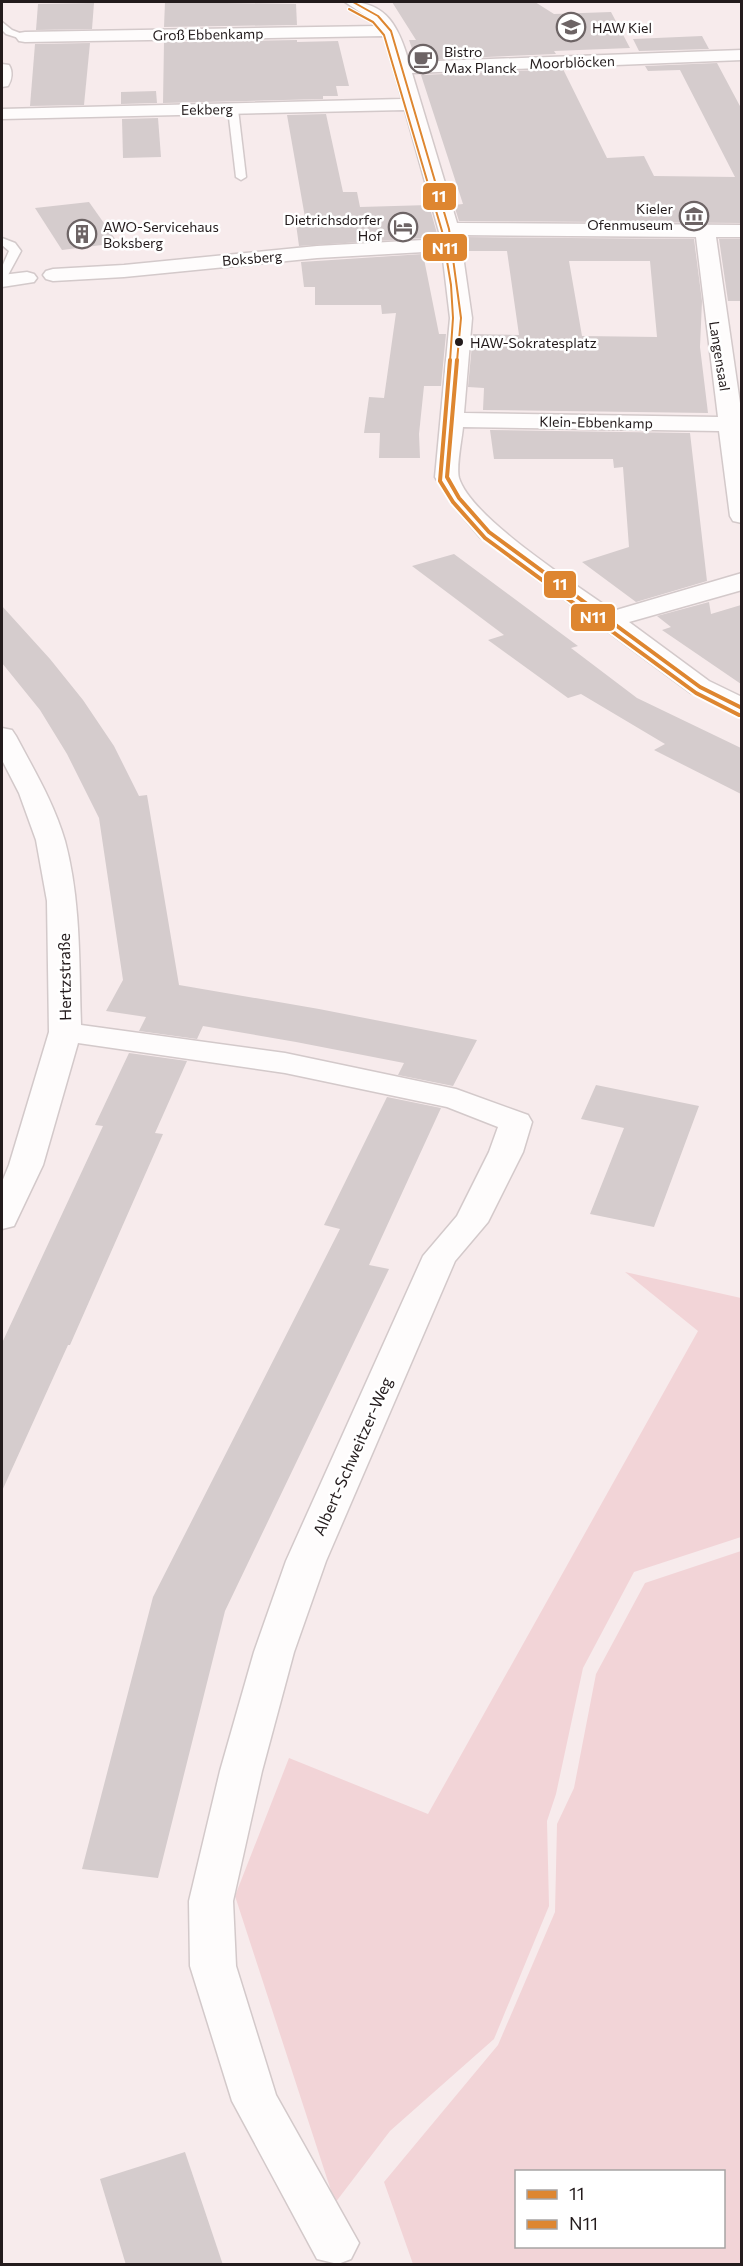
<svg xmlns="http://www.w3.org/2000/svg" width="743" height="2266" viewBox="0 0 743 2266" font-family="Commissioner,sans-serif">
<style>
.green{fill:#f2d4d7;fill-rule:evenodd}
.building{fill:#d5cccd;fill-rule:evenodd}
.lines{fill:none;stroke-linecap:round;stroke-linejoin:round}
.lane-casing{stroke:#d3c9ca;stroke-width:3}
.street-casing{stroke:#d3c9ca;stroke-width:3}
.lane{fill:#fefcfc;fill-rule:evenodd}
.street{fill:#fefcfc;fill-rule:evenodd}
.bus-1-far1-casing{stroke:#fff;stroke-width:4.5}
.bus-1-casing{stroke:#fff;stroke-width:8}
.bus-2-far1-casing{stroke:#fff;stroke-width:4.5}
.bus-2-casing{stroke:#fff;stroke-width:8}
.bus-1-far1{stroke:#de8630;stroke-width:2}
.bus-1{stroke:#de8630;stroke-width:4}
.bus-2-far1{stroke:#de8630;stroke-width:2}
.bus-2{stroke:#de8630;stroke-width:4}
.bus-dot{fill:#231b1c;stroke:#fff;stroke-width:2}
.labels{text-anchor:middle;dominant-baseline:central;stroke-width:5;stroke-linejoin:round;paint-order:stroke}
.far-poi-label{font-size:14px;fill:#231b1c;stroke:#fff;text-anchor:start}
.far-street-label{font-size:14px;fill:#231b1c;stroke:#fff}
.bus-label{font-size:14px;fill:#231b1c;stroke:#fff;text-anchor:start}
.street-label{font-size:16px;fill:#231b1c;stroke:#fff}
.line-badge{stroke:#fff;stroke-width:2}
.badge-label{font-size:16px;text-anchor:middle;font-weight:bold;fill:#fff}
</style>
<rect width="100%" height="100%" fill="#f7ebec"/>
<g class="green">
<polygon points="625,1272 741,1298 741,1537 634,1572 583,1668 556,1794 547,1821 549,1906 494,2039 390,2131 335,2203 235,1896 289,1758 428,1814 698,1331"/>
<path d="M741,1551v713h-328l-29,-82 114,-137 57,-133 2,-88 17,-36 22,-114 49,-91zM516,2172h208v74h-208z"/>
</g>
<g class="building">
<polygon points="165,2 296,4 297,25 164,27"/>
<polygon points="392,2 535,2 554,14 611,12 630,48 554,51 556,54 416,60 409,40 416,40"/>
<polygon points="94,3 92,29 36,30 38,4"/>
<polygon points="702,36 709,49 639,51 633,39"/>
<polygon points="297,40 297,42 338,41 349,86 336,86 338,96 323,96 323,99 163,103 164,42"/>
<polygon points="90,43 84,105 30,106 35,44"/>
<polygon points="717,63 741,108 741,223 459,221 454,205 463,204 421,75 563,69 607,158 644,156 654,176 735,177 680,70 648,71 645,66"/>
<polygon points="156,91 157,103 121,104 121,92"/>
<polygon points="326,114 343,192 357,192 360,207 429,205 438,237 299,246 296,224 306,223 287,115"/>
<polygon points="158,118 161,157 123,158 122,119"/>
<polygon points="89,202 118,243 62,250 35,208"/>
<path d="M463,237l231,2 8,62 -2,46 8,66 -225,-3 1,-22 -16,-1 5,-53 46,1 -12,-84h-42zM569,261h81l7,76 -75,-1z"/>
<polygon points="719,239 741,239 741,301 728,301"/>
<polygon points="423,254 439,334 446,334 441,386 424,386 419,434 420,458 379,458 380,433 364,433 369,397 384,398 396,313 382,314 381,305 315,305 315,287 304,287 301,262"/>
<polygon points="490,430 690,433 707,581 636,602 582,562 629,547 623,467 614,468 613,459 494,459"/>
<polygon points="454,554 578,646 571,648 637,698 741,748 741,794 654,750 665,744 581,694 568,698 488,640 504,635 412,566"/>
<polygon points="709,602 711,614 741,605 741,684 662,630 671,627 657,616"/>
<polygon points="2,606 50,659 83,700 114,746 139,796 147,795 179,985 319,1009 477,1040 453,1086 398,1075 404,1063 296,1042 203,1026 197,1039 139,1031 146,1017 106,1011 123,980 99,818 67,754 40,710 2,663"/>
<polygon points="129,1053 187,1061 155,1133 163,1134 70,1345 68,1345 2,1491 2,1343 103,1126 95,1125"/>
<polygon points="596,1085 699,1106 654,1227 590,1214 624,1128 581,1119"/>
<polygon points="387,1097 441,1108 369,1265 389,1269 225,1611 158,1878 82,1869 153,1597 340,1229 324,1225"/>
<polygon points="185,2152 223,2265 126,2265 100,2179"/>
</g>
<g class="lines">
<g class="lane-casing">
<g id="lane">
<polygon points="2,22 12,30 30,37 25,40 6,34 2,30"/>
<polygon points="233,106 238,109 246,177 241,180 236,177 228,109"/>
<polygon points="2,238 15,243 21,251 8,275 2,278 2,267 9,251 2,245"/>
</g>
</g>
<g class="street-casing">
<g id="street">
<path d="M345,2c42,-2 54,26 64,60l333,-12v10l-330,13 45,150 285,2v12h-26l26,180v106l-9,-2 -3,-5 -11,-85 -256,-4c-1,12 -7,40 -4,51 12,40 118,107 154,133l129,-38v17l-113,32 80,59 33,16v19l-51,-23 -211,-156 -29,-34 -16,-26 15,-159 -8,-67 -125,7 -193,19 -71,4 -7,-2 -3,-4 3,-4 7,-2 71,-4 193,-19 124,-7 -36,-129 -403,9v-10l400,-10 -18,-63 -359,6 -6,-1 -3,-4 3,-4 6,-1 353,-6 -6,-6zM460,235l236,2 22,180 -254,-4 8,-95z"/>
<path d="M2,64l7,1c4,6 3,15 -1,21l-6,1z"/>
<polygon points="27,272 34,274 37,278 34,282 2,287 2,275"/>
<path d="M2,728l10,2 4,6c18,34 38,67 49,105 16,60 14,122 16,184l204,28 171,36 72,26 4,7 -9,30 -35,70 -33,39 -129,300 -32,91 -32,119 -29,130 3,65 40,129 83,148 -8,16 -13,5 -21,-5 -85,-158 -42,-135 -1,-65 31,-130 34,-119 32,-91 137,-305 34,-40 32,-64 9,-25 -51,-20 -162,-34 -207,-30 -35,122 -29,61 -12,3v-47l7,-17 40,-133 -2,-131 -11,-61 -17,-47 -17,-33z"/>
</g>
</g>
<use href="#lane" class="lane"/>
<use href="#street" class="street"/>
<g class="bus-1-far1-casing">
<polyline id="bus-1-far1" points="353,2 378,16 391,31 449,229 461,318 457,361"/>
</g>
<g class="bus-1-casing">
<polyline id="bus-1" points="457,360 447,477 459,498 489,532 700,687 742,708"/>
</g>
<g class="bus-2-far1-casing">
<polyline id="bus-2-far1" points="349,9 373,22 384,35 442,231 451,285 453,318 450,361"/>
</g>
<g class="bus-2-casing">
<polyline id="bus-2" points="450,360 440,481 453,502 485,538 696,693 739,715"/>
</g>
<use href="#bus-1-far1" class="bus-1-far1"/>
<use href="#bus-1" class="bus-1"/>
<use href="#bus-2-far1" class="bus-2-far1"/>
<use href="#bus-2" class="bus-2"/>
</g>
<defs>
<g id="university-ring" transform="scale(1.5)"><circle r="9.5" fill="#fff" stroke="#6d6465" stroke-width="1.5"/><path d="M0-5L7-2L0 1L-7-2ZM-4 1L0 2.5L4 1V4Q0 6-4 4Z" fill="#6d6465"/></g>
<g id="cafe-ring" transform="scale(1.5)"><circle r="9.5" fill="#fff" stroke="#6d6465" stroke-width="1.5"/><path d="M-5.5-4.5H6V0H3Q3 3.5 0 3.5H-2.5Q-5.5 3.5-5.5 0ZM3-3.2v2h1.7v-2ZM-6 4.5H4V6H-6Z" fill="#6d6465"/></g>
<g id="museum-ring" transform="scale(1.5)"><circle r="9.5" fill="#fff" stroke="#6d6465" stroke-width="1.5"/><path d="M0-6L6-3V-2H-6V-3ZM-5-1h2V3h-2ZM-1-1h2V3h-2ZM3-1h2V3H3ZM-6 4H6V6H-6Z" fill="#6d6465"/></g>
<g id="hotel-ring" transform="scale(1.5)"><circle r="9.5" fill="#fff" stroke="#6d6465" stroke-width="1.5"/><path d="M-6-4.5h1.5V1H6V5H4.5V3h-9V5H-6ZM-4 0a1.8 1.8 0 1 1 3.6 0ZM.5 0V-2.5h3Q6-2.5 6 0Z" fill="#6d6465"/></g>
<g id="building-ring" transform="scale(1.5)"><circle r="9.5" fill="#fff" stroke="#6d6465" stroke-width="1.5"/><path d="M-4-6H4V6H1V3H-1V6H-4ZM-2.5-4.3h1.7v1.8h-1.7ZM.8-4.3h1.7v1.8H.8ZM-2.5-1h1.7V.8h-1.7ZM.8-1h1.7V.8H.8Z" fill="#6d6465"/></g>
</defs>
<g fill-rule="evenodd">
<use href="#university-ring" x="571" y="27"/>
<use href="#cafe-ring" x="423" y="59"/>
<use href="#museum-ring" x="694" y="216"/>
<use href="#hotel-ring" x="403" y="227"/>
<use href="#building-ring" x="82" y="234"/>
</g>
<circle class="bus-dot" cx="459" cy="342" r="5"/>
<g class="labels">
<g class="far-poi-label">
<text x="592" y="27">HAW Kiel</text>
<text x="444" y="51">Bistro<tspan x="444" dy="16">Max Planck</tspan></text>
<text x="673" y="208" text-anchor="end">Kieler<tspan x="673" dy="16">Ofenmuseum</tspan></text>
<text x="382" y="219" text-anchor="end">Dietrichsdorfer<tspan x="382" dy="16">Hof</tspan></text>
<text x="103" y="226">AWO-Servicehaus<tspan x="103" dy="16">Boksberg</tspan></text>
</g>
<g class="far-street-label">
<text transform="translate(208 34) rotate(-1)">Groß Ebbenkamp</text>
<text transform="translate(572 62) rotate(-2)">Moorblöcken</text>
<text transform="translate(207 109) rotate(-1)">Eekberg</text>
<text transform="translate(252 258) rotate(-5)">Boksberg</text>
<text transform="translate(720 356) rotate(81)">Langensaal</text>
<text transform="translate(596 422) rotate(1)">Klein-Ebbenkamp</text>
</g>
<g class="bus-label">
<text x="470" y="342">HAW-Sokratesplatz</text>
</g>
<g class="street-label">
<text transform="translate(64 977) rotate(-91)">Hertzstraße</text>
<text transform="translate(352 1456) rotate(-66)">Albert-Schweitzer-Weg</text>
</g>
</g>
<g class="line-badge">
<rect x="422" y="182" width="35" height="29" rx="6" fill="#de8630"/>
<rect x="422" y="233" width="46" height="29" rx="6" fill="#de8630"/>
<rect x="543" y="570" width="34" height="29" rx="6" fill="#de8630"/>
<rect x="570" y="603" width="46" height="29" rx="6" fill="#de8630"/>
</g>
<g class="badge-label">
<text x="439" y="202">11</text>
<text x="445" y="254">N11</text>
<text x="560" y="590">11</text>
<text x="593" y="623">N11</text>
</g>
<rect width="743" height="2266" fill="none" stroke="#231b1c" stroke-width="6"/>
<rect x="515" y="2170" width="210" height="78" fill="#ffffff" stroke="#a7a4a4" stroke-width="1.5"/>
<rect x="527" y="2190" width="30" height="9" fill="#de8630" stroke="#a7a4a4" stroke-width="1.5"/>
<text x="569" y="2200" font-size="18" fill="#231b1c">11</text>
<rect x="527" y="2220" width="30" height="9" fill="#de8630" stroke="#a7a4a4" stroke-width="1.5"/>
<text x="569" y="2230" font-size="18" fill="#231b1c">N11</text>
</svg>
